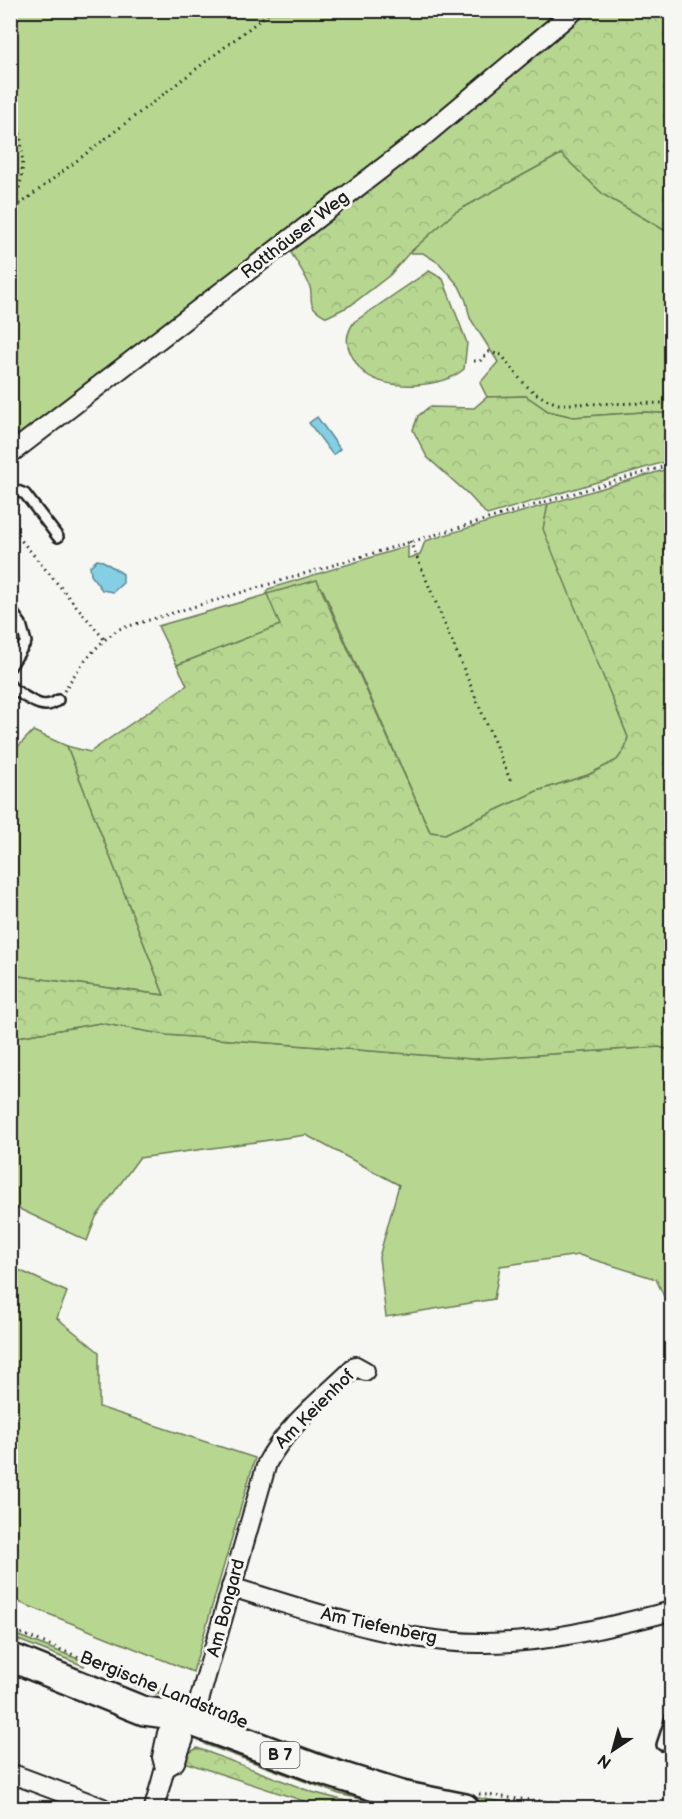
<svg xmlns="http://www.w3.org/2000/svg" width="682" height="1819" viewBox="0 0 682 1819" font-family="'Balsamiq Sans',sans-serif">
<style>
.green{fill:#b7d791;stroke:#6a7a56;stroke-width:1.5}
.forest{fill:url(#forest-crowns);stroke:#6a7a56;stroke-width:1.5}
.water{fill:#84cfe4;stroke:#5a8794;stroke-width:1.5}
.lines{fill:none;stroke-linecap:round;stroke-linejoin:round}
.service-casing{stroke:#1c1c1c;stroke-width:14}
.minor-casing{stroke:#1c1c1c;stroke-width:22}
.primary-casing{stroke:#1c1c1c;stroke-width:32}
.path{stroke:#1c1c1c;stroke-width:3;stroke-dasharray:1.5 4.5;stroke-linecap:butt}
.service{stroke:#f6f6f2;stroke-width:9}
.minor{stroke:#f6f6f2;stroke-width:18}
.primary{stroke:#f6f6f2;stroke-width:27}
.labels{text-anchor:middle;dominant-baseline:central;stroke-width:6;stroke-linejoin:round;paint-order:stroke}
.shield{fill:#f6f6f2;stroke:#5d5d5c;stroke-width:1.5}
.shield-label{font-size:16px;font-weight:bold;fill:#1c1c1c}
.street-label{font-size:18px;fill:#1c1c1c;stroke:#f6f6f2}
</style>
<defs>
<pattern id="forest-crowns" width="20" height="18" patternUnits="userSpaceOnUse" patternTransform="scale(1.5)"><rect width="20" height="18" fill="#b7d791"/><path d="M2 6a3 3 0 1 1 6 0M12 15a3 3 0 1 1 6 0" fill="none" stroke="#9db87c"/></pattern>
</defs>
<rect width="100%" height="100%" fill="#f6f6f2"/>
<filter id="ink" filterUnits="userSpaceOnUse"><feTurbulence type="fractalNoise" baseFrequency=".0167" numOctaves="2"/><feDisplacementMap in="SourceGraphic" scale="12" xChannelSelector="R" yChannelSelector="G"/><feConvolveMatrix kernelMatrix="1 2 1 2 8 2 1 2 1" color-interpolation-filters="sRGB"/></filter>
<g filter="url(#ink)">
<g class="green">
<polygon points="215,10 262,13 563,11 504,61 11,444 11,11"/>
<polygon points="561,154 604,195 671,234 671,414 644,412 573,417 548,411 526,396 487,397 480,383 498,362 470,318 466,301 459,286 439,263 423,253 409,253 455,212"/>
<polygon points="548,504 544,529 628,737 625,749 617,760 588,775 537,791 445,834 430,832 323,590 281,625 177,665 158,626 266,595 268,589 408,546 408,558 420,555 425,541"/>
<polygon points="33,731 67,746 164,995 11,975 10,755"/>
<polygon points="100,1023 167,1035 473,1059 659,1047 671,1050 671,1312 656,1279 579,1255 500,1266 494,1299 386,1317 379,1257 399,1185 306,1135 139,1158 96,1217 87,1241 11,1205 11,1038"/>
<polygon points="10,1266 67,1292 57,1318 99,1352 99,1407 255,1458 193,1672 11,1599"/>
<polygon points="11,1633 86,1662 84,1666 11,1637"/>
<polygon points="135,1683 138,1683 185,1704 135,1686"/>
<path d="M215,1715c80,29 160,60 244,79 47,11 97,13 146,14 -32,0 -65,2 -96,-1 -98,-11 -197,-53 -289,-88z"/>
<polygon points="204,1744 215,1745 417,1808 399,1808 339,1794"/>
</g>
<g class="forest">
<path d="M590,11h81v223l-67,-39 -43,-41 -106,58 -46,41 -19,22 -39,30 -24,12c-26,-14 -10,-17 -19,-35 -5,-11 -13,-23 -20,-34l145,-107z"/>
<path d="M429,271l14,8 24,64 -3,26c-22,19 -74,22 -98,5 -7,-4 -10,-11 -14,-18 -7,-13 -6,-22 2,-34z"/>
<polygon points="526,396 548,411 573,417 644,412 671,414 671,460 487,515 468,494 427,457 413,430 418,416 429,407 474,408 487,397"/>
<polygon points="671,468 671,1050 659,1047 473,1059 167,1035 100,1023 11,1038 11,975 164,995 67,746 90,752 187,685 177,665 280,625 267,594 317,580 430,832 445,834 537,791 588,775 617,760 625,749 628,737 543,529 548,504"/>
<polygon points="197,1748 312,1792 372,1808 325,1808 184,1762 187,1754"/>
</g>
<g class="water">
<polygon points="317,417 340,449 333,455 309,423"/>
<polygon points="97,560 103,561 123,574 123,583 113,592 102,590 91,575 90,566"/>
</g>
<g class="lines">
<g class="service-casing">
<g id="service">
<polyline points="10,488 25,494 58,537"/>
<polyline points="10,609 21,624 26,642 10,667"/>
<path d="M10,685l3,4c14,8 30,24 45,11"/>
<polyline points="662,1745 672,1715"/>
</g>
</g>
<g class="minor-casing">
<g id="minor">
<polyline points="10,454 428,133 575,10"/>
<path d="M231,1587c80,24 163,55 248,56 65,1 130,-16 193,-32"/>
<path d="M193,1722l74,-259c20,-38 59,-67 89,-97l9,5"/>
<polyline points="165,1768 175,1762 184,1739 178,1725"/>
<polyline points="10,1773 103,1808"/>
<polyline points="154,1808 165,1768 162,1757 167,1733 178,1725 182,1718"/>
</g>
</g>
<g class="primary-casing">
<polyline id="primary" points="10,1657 144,1711 174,1715 318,1769 401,1795 465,1808"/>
</g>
<g class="path">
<polyline points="10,11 12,10"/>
<path d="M10,86c7,36 24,87 0,121"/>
<polyline points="10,212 273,10"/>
<path d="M474,361h6l9,-9 13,3c16,23 29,41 57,49l113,-1"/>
<polyline points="10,527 104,639"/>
<polyline points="410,541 511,782"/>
<path d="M64,691c15,-24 31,-46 55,-62l553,-165"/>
<polyline points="10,1629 168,1693"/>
<path d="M479,1794c65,9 127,13 193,9"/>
<polyline points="10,1802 15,1790"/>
</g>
<use href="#service" class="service"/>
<use href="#minor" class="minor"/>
<use href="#primary" class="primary"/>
</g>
</g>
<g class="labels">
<rect class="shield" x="260.5" y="1742" width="39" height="26" rx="4.5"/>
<g class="shield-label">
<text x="280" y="1755">B 7</text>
</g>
<g class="street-label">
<text transform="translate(295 235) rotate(-38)">Rotthäuser Weg</text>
<text transform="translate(315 1409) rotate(-45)">Am Keienhof</text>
<text transform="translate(226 1608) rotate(-75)">Am Bongard</text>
<text transform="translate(379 1626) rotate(12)">Am Tiefenberg</text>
<text transform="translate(164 1690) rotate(22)">Bergische Landstraße</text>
</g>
</g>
<rect width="682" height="1819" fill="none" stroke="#f6f6f2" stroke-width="36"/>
<rect x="18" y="18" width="646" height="1783" fill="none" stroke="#1c1c1c" stroke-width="2" filter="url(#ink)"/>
<g transform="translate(613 1750) rotate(216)" stroke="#f6f6f2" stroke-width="4.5" paint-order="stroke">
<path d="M0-4.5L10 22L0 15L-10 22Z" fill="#1c1c1c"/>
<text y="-9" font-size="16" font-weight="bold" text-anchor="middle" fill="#1c1c1c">N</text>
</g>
</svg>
